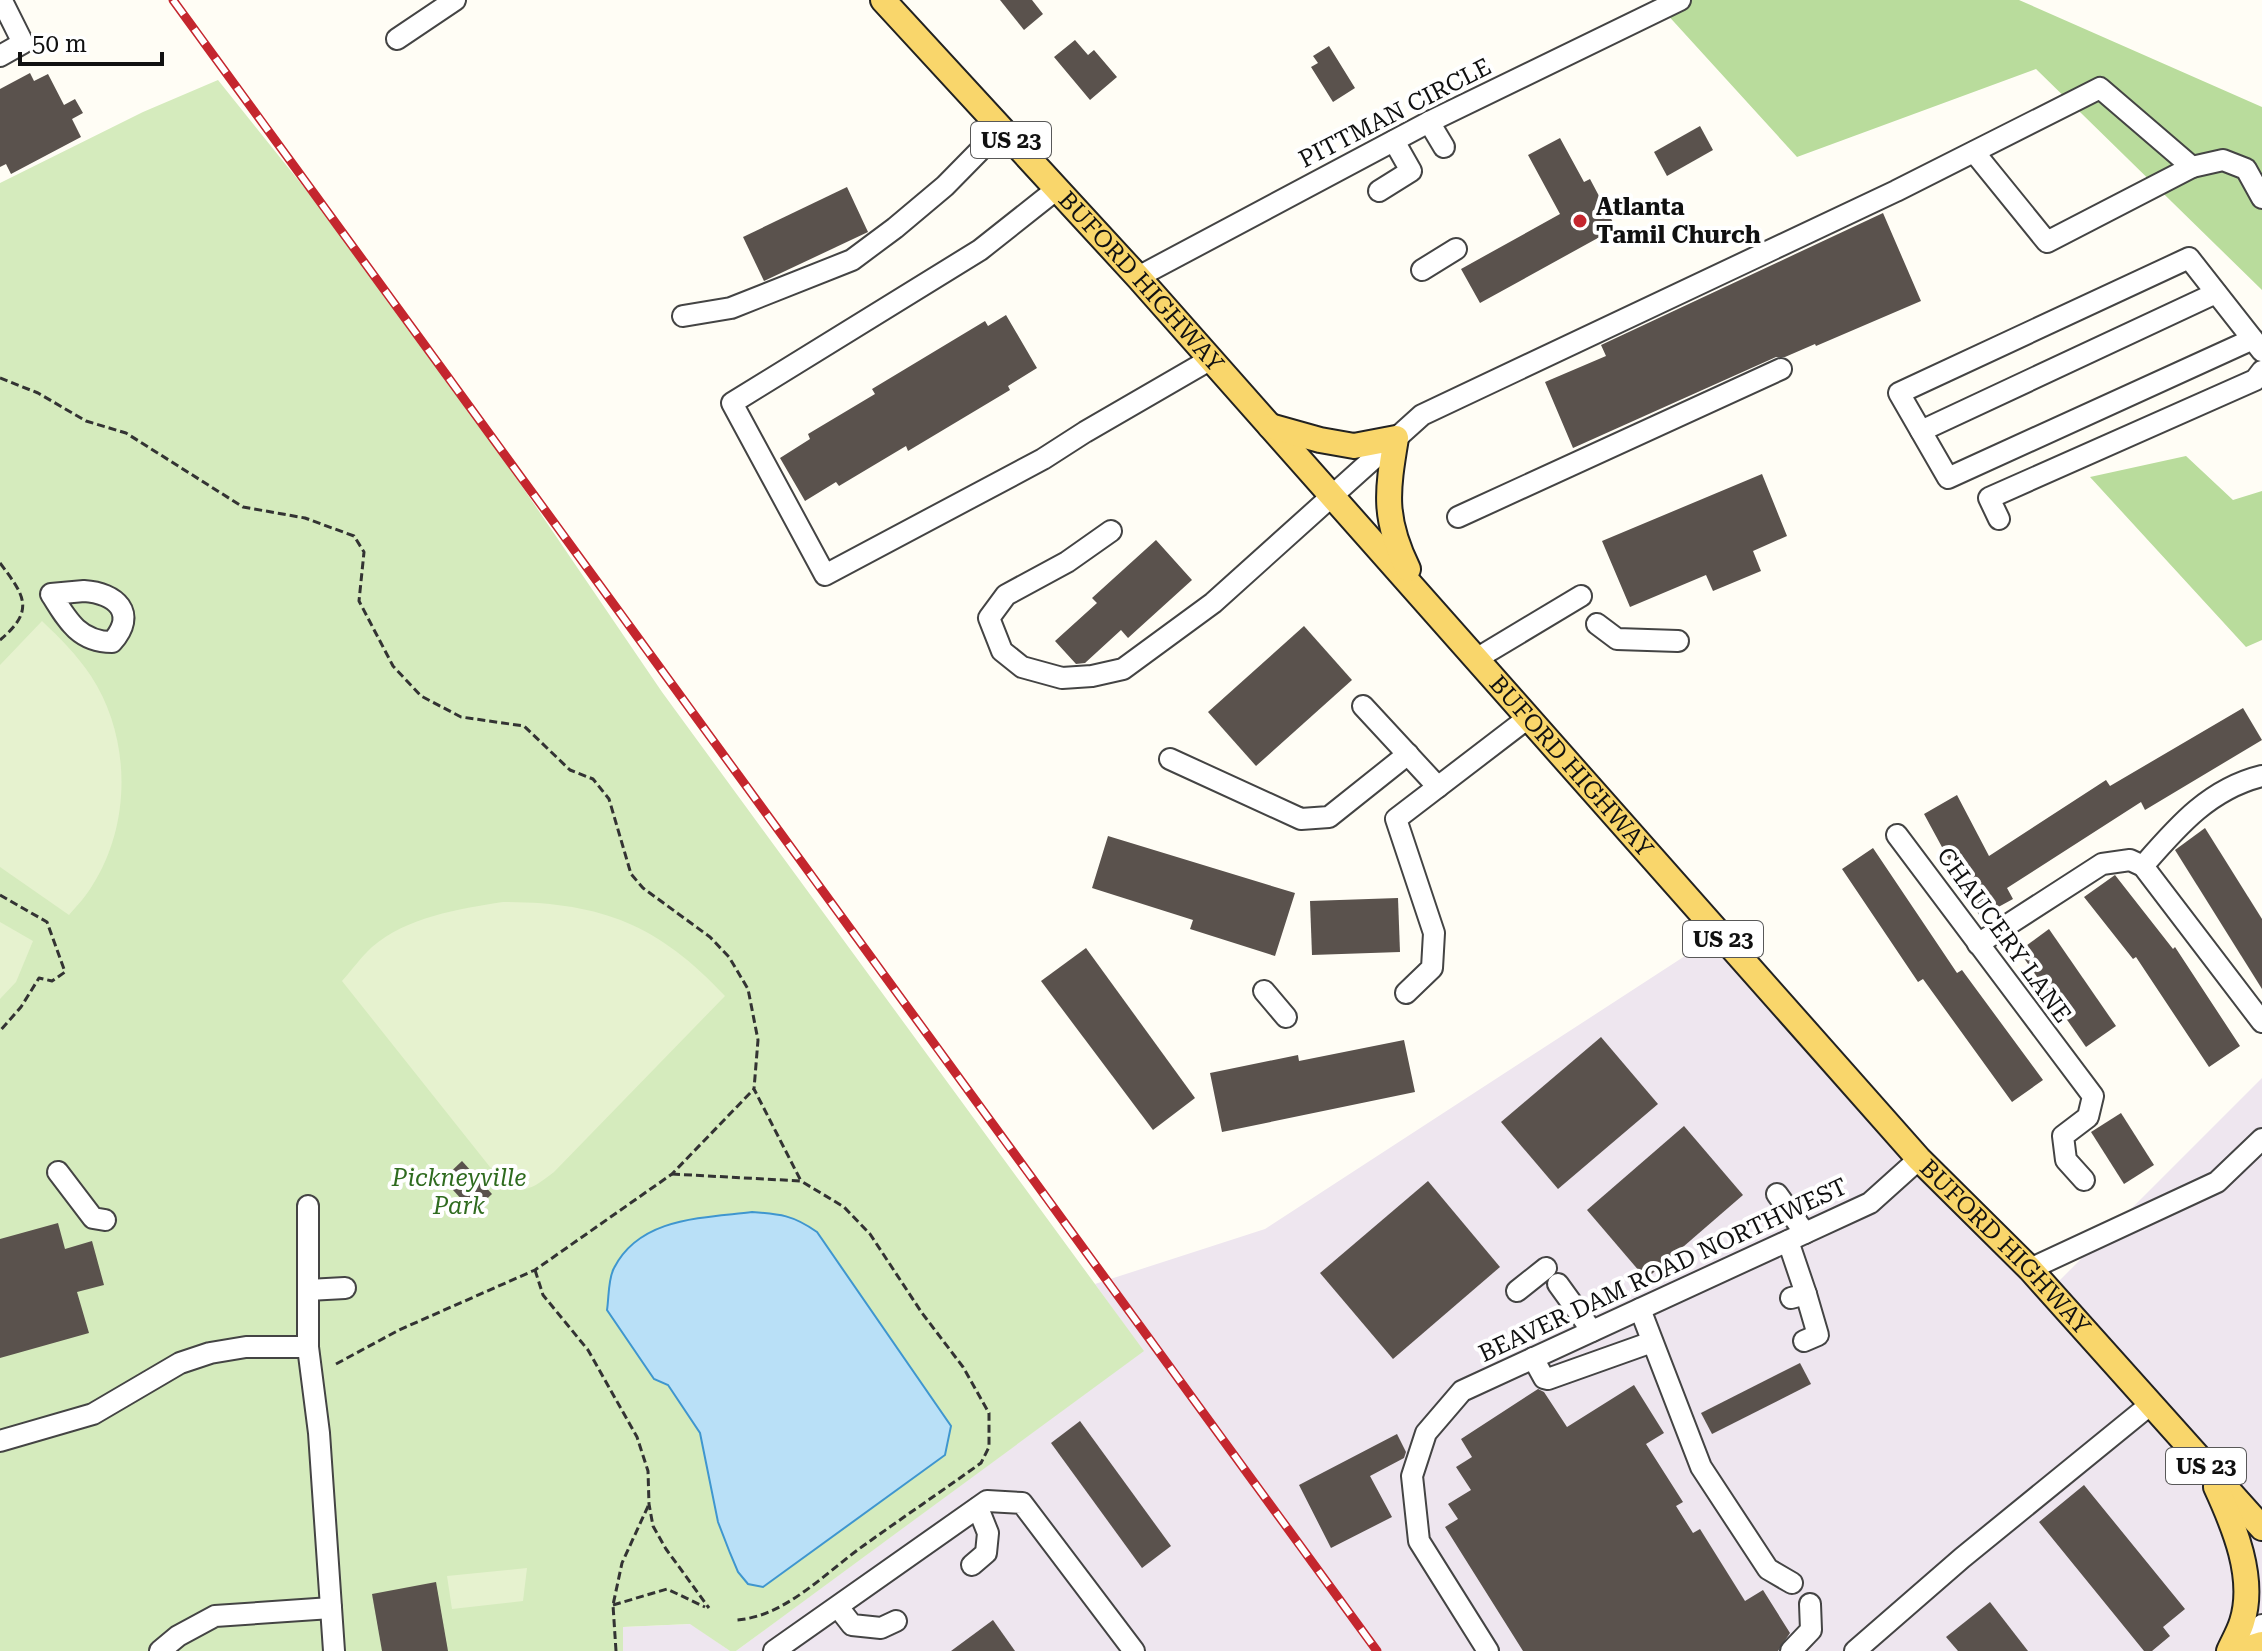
<svg xmlns="http://www.w3.org/2000/svg" width="2262" height="1651" viewBox="0 0 2262 1651" font-family="'Roboto Serif',serif">
<style>
.industrial{fill:#eee6ef}
.green{fill:#d5ebbd}
.forest{fill:#b9dc9c}
.pitch{fill:#e6f2cf}
.water{fill:#b9e0f7;stroke:#3f96cf;stroke-width:2}
.building{fill:#5a524d}
.lines{fill:none;stroke-linecap:round;stroke-linejoin:round}
.minor-casing{stroke:#444;stroke-width:24}
.major-casing{stroke:#222;stroke-width:28}
.path{stroke:#333;stroke-width:3;stroke-dasharray:8 4;stroke-linecap:butt}
.minor{stroke:#fff;stroke-width:20}
.major{stroke:#f9d66b;stroke-width:24}
.rail-casing{stroke:#c4262e;stroke-width:9}
.rail{stroke:#fff;stroke-width:6;stroke-dasharray:18;stroke-linecap:butt}
.poi-dot{fill:#c4262e;stroke:#fff;stroke-width:3}
.labels{text-anchor:middle;dominant-baseline:central;stroke-width:8;stroke-linejoin:round;paint-order:stroke}
.shield{fill:#fff;stroke:#585858;stroke-width:2}
.shield-label{font-size:22px;font-weight:bold;fill:#111}
.street-label{font-size:24px;fill:#111;stroke:#fff}
.poi-label{font-size:24px;font-weight:bold;fill:#111;stroke:#fff;text-anchor:start}
.park-label{font-size:24px;font-style:italic;fill:#2f6b1f;stroke:#fff}
</style>
<rect width="100%" height="100%" fill="#fffdf5"/>
<g class="industrial">
<polygon points="1728,928 2051,1289 2262,1078 2262,1651 736,1651 1143,1351 1095,1284 1265,1229"/>
<polygon points="691,1624 730,1651 623,1651 623,1627"/>
</g>
<polygon class="green" points="218,80 400,307 662,692 1144,1351 736,1651 730,1651 690,1624 623,1627 623,1651 0,1651 0,183 143,112"/>
<g class="forest">
<polygon points="1654,0 2019,0 2262,107 2262,290 2036,69 1797,157"/>
<polygon points="2186,456 2233,500 2262,491 2262,640 2246,647 2090,477"/>
</g>
<g class="pitch">
<path d="M42,621c18,17 35,34 49,55 40,61 41,148 1,210 -6,10 -15,20 -23,29l-69,-48v-202z"/>
<path d="M503,902c97,0 155,22 222,94l-171,176c-32,25 -35,22 -64,-5l-148,-186c10,-11 19,-24 30,-34 35,-30 86,-38 131,-45z"/>
<polygon points="0,922 33,941 16,982 0,999"/>
<polygon points="527,1568 523,1601 452,1609 447,1576"/>
</g>
<path class="water" d="M752,1212c28,2 41,3 65,20l134,194 -6,29 -182,132 -15,-3 -10,-12 -8,-19 -12,-31 -18,-89 -32,-48 -14,-6 -47,-69c2,-13 1,-31 7,-42 26,-51 89,-50 138,-56z"/>
<g class="building">
<polygon points="1000,0 1032,0 1043,14 1024,30"/>
<polygon points="1075,40 1088,55 1094,50 1117,77 1090,100 1054,57"/>
<polygon points="1329,46 1355,88 1333,102 1311,67 1318,63 1313,56"/>
<polygon points="30,73 34,81 48,74 64,105 75,99 83,113 72,119 81,137 11,174 6,164 0,167 0,89"/>
<polygon points="1700,126 1713,150 1667,176 1654,152"/>
<polygon points="1560,138 1584,182 1590,179 1616,228 1480,303 1461,269 1560,214 1528,155"/>
<polygon points="847,187 868,232 764,281 743,237"/>
<polygon points="1883,213 1921,301 1816,346 1815,344 1785,357 1776,357 1573,448 1545,382 1606,356 1601,345"/>
<polygon points="1006,315 1037,368 1008,386 1010,390 908,451 906,446 839,486 836,482 805,501 780,458 810,439 808,434 875,394 872,389 985,321 988,326"/>
<polygon points="1762,474 1787,536 1753,551 1761,571 1713,591 1706,575 1630,607 1602,541"/>
<polygon points="1156,540 1192,580 1128,638 1121,630 1085,663 1076,664 1055,641 1097,603 1092,598"/>
<polygon points="1304,626 1352,680 1256,766 1208,712"/>
<polygon points="2243,708 2262,740 2145,810 2141,802 2007,888 2013,899 1980,917 1924,814 1957,795 1989,856 2106,780 2110,786"/>
<polygon points="2205,828 2262,919 2262,989 2175,850"/>
<polygon points="1108,836 1295,893 1275,956 1190,929 1193,920 1092,888"/>
<polygon points="1873,848 1957,973 1962,970 2043,1080 2012,1102 1923,979 1918,982 1842,869"/>
<polygon points="2115,875 2173,949 2175,947 2240,1046 2209,1067 2136,957 2133,959 2084,897"/>
<polygon points="1398,898 1400,952 1312,955 1310,901"/>
<polygon points="2049,929 2116,1026 2086,1047 2019,951"/>
<polygon points="1086,948 1195,1098 1153,1130 1041,981"/>
<polygon points="1601,1037 1658,1104 1558,1189 1501,1122"/>
<polygon points="1404,1040 1415,1092 1222,1132 1210,1073 1298,1055 1299,1061"/>
<polygon points="2121,1113 2154,1165 2124,1184 2091,1132"/>
<polygon points="1684,1126 1743,1195 1646,1279 1587,1210"/>
<polygon points="462,1161 492,1194 473,1212 443,1179"/>
<polygon points="1428,1181 1500,1267 1393,1359 1320,1273"/>
<polygon points="58,1223 65,1249 92,1241 104,1285 77,1292 89,1333 0,1358 0,1239"/>
<polygon points="1800,1363 1811,1384 1712,1434 1701,1413"/>
<polygon points="1634,1385 1664,1433 1646,1444 1683,1502 1676,1506 1693,1533 1700,1529 1745,1601 1763,1590 1790,1633 1778,1651 1523,1651 1445,1527 1458,1519 1448,1504 1471,1490 1456,1467 1472,1457 1461,1439 1538,1389 1544,1392 1567,1427"/>
<polygon points="1080,1421 1171,1546 1142,1568 1051,1443"/>
<polygon points="1397,1434 1406,1452 1404,1458 1370,1476 1392,1517 1331,1548 1299,1485"/>
<polygon points="2084,1485 2185,1609 2163,1627 2170,1636 2152,1651 2144,1651 2039,1522"/>
<polygon points="436,1582 448,1651 382,1651 372,1594"/>
<polygon points="1990,1602 2028,1651 1958,1651 1946,1637"/>
<polygon points="993,1620 1015,1651 951,1651"/>
</g>
<g class="lines">
<g class="minor-casing">
<g id="minor">
<polyline points="397,39 455,0"/>
<polyline points="0,56 23,43 2,1"/>
<polyline points="1429,122 1444,147"/>
<polyline points="1974,152 2047,242 2192,167"/>
<polyline points="1057,189 980,250 732,403 825,575 1043,459 1085,432 1211,359"/>
<polyline points="1379,191 1411,171 1394,141"/>
<polyline points="1422,270 1456,249"/>
<polyline points="1138,277 1429,122 1680,0"/>
<polyline points="683,316 731,308 852,260 895,228 945,186 1001,129"/>
<polyline points="2253,339 1948,478 1899,393 2189,258 2262,351"/>
<polyline points="1921,431 2216,293"/>
<polyline points="1458,517 1781,369"/>
<polyline points="1999,519 1989,498 2255,380 2262,371"/>
<polyline points="1111,531 1067,562 1006,595 989,618 1002,651 1022,667 1062,678 1092,676 1123,669 1213,603 1422,415 1896,191 2100,88 2192,167 2223,160 2246,169 2262,198"/>
<path d="M84,591c32,2 54,22 28,51 -33,0 -45,-22 -61,-48z"/>
<polyline points="1597,624 1617,639 1678,641"/>
<polyline points="1476,659 1581,596"/>
<polyline points="1363,706 1438,787"/>
<polyline points="1170,759 1301,819 1329,817 1408,754"/>
<polyline points="1897,835 2093,1096 2088,1117 2063,1136 2066,1160 2084,1180"/>
<path d="M2143,866c34,-39 66,-77 119,-90"/>
<polyline points="1978,944 2102,864 2130,860 2143,866 2262,1022"/>
<polyline points="1264,991 1286,1017"/>
<polyline points="1406,993 1432,968 1434,933 1396,819 1528,718"/>
<polyline points="58,1172 93,1218 105,1220"/>
<polyline points="1777,1194 1805,1233"/>
<polyline points="1788,1241 1806,1294 1791,1298"/>
<polyline points="2030,1269 2217,1182 2262,1139"/>
<polyline points="1558,1284 1592,1331"/>
<polyline points="308,1290 345,1288"/>
<polyline points="1517,1291 1546,1268"/>
<polyline points="1640,1309 1701,1467 1768,1569 1792,1583"/>
<polyline points="1804,1341 1818,1335 1806,1294"/>
<polyline points="308,1347 319,1433 334,1651"/>
<polyline points="1533,1358 1544,1378 1548,1379 1652,1342"/>
<polyline points="0,1441 93,1414 180,1363 210,1353 246,1347 308,1347 308,1206"/>
<polyline points="972,1565 986,1553 988,1533 978,1508"/>
<polyline points="838,1607 852,1625 881,1628 896,1621"/>
<polyline points="160,1651 178,1636 215,1616 331,1608"/>
<polyline points="774,1651 987,1501 1022,1503 1134,1651"/>
<polyline points="1488,1651 1419,1541 1412,1476 1426,1433 1462,1391 1870,1203 1919,1159"/>
<polyline points="1791,1651 1811,1630 1810,1604"/>
<polyline points="1855,1651 1962,1558 2151,1404"/>
<polyline points="2232,1651 2262,1625"/>
</g>
</g>
<g class="major-casing">
<g id="major">
<path id="s1" d="M883,0l255,277 781,882 111,110 232,259"/>
<path d="M1270,426l50,14 34,6 42,-8c-9,54 -13,80 12,131"/>
<path d="M2216,1487c18,39 40,91 26,135 -3,10 -9,20 -13,29"/>
<polyline points="2240,1651 2262,1644"/>
</g>
</g>
<g class="path">
<polyline points="0,378 38,393 86,421 126,433 243,507 305,518 354,536 364,552 359,601 393,666 421,696 461,717 524,726 570,770 593,779 609,799 631,874 643,888 710,937 729,957 748,989 758,1040 754,1089 801,1181"/>
<path d="M0,563c24,32 36,47 0,77"/>
<polyline points="0,895 47,922 65,972 52,981 39,978 21,1007 0,1031"/>
<path d="M672,1174l129,7 43,26 26,27 52,79 41,54 26,46v34l-8,16c-39,28 -79,55 -118,83 -38,27 -78,71 -127,74"/>
<polyline points="535,1270 543,1295 588,1350 637,1437 648,1471 649,1504 653,1526 666,1549 709,1608"/>
<polyline points="336,1364 399,1330 535,1270 672,1174 754,1089"/>
<polyline points="613,1605 667,1589 705,1607"/>
<polyline points="616,1651 613,1605 622,1563 649,1504"/>
</g>
<use href="#minor" class="minor"/>
<use href="#major" class="major"/>
<g class="rail-casing">
<polyline id="rail" points="173,0 1377,1651"/>
</g>
<use href="#rail" class="rail"/>
</g>
<circle class="poi-dot" cx="1580" cy="221" r="8"/>
<g class="labels">
<g class="shield">
<rect x="971" y="122" width="80" height="36" rx="6"/>
<rect x="1683" y="921" width="80" height="36" rx="6"/>
<rect x="2166" y="1448" width="80" height="36" rx="6"/>
</g>
<g class="shield-label">
<text x="1011" y="140">US 23</text>
<text x="1723" y="939">US 23</text>
<text x="2206" y="1466">US 23</text>
</g>
<g class="street-label">
<text transform="translate(1395 113) rotate(-27)">PITTMAN CIRCLE</text>
<text stroke="none"><textPath href="#s1" startOffset="382">BUFORD HIGHWAY</textPath></text>
<text stroke="none"><textPath href="#s1" startOffset="1030">BUFORD HIGHWAY</textPath></text>
<text transform="translate(2004 935) rotate(54)">CHAUCERY LANE</text>
<text stroke="none"><textPath href="#s1" startOffset="1678">BUFORD HIGHWAY</textPath></text>
<text transform="translate(1663 1270) rotate(-25)">BEAVER DAM ROAD NORTHWEST</text>
</g>
<g class="poi-label">
<text x="1596" y="207">Atlanta<tspan x="1596" dy="28">Tamil Church</tspan></text>
</g>
<g class="park-label">
<text x="459" y="1178">Pickneyville<tspan x="459" dy="28">Park</tspan></text>
</g>
</g>
<path d="M20 52v12h142v-12" fill="none" stroke="#111111" stroke-width="4"/>
<text x="32" y="52" font-size="24" fill="#111111" stroke="#ffffff" stroke-width="6" paint-order="stroke">50 m</text>
</svg>
